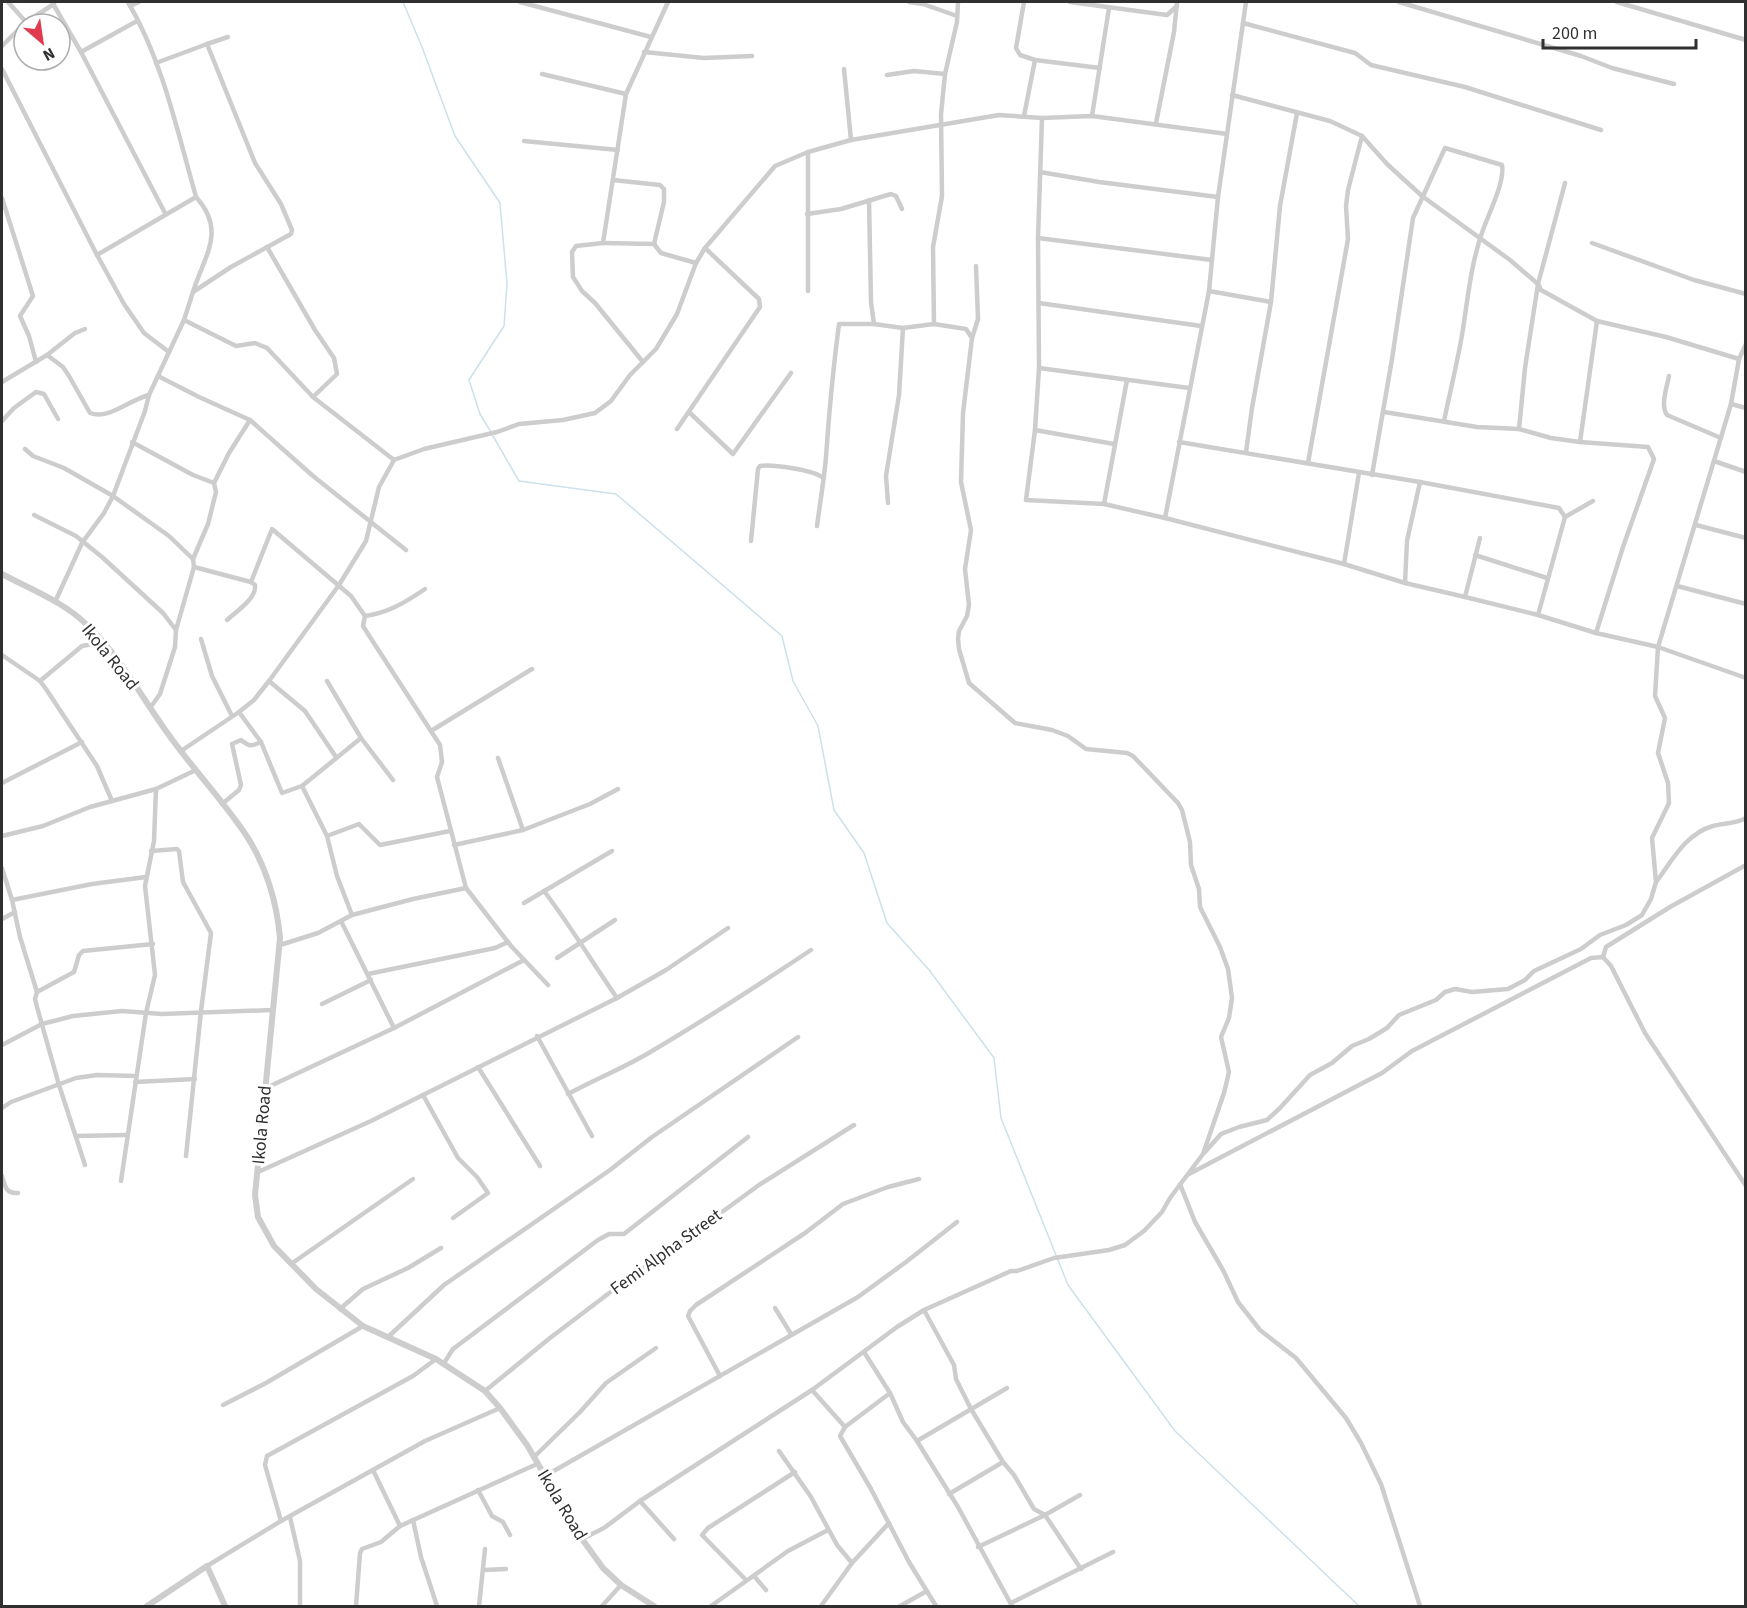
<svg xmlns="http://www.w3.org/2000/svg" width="1747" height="1608" viewBox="0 0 1747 1608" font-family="'Source Sans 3',sans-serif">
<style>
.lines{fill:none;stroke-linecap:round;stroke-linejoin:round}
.stream{stroke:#cce1ec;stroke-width:1.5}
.minor{stroke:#cdcdcd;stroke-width:4.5}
.tertiary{stroke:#cdcdcd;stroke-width:6}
.labels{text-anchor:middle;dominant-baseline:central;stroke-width:6;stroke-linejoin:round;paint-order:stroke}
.street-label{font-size:18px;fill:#303030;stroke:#fff}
</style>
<rect width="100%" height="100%" fill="#fff"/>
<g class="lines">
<g class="stream">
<polyline points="403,2 422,47 455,136 500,203 507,284 504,326 469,380 480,414 491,432"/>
<polyline points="493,436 519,481 616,494 782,636 793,681 818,726 834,810 864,853 887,923 930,971 994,1058 1001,1118 1068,1285 1175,1431 1359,1606"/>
</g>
<g class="minor">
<polyline points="8,2 26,22"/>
<polyline points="52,2 81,52 165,213"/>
<path d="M128,2c35,60 49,128 68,195 31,34 8,59 -3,95"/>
<polyline points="520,2 651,37"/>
<polyline points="909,2 923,4 957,16"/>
<polyline points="1024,2 1016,48 1020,55 1035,60 1100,68"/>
<polyline points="1070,2 1167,15 1177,6"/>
<polyline points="1399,2 1581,56 1612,68 1674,84"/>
<polyline points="1617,2 1746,40"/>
<polyline points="130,6 139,2"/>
<polyline points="1243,23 1355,53 1371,65 1465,87 1601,130"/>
<polyline points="207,44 228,37"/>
<polyline points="2,46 26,22 54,4"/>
<polyline points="81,52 137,21"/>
<polyline points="644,52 704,58 752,56"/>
<polyline points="2,69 97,255 124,304 144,333 169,352"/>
<polyline points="844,69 851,140"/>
<polyline points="542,74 626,94"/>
<polyline points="887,75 914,71 945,74"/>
<polyline points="1232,95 1330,121 1362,136 1387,164 1422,196 1510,260 1538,284 1541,290 1597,321 1666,337 1739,359"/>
<polyline points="1024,116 1035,60"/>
<polyline points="1092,116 1109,8"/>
<polyline points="1042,118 1038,238 1039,368 1035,430 1026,500 1104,504 1165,518 1344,564 1405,583 1465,597 1538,615 1596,633 1658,647 1746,678"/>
<polyline points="1156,123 1174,32 1177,2"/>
<polyline points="524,141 618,150"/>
<polyline points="808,152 808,291"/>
<polyline points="1040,172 1099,182 1218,197"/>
<polyline points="613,180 660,185 664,189 664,202 654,244"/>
<polyline points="2,198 33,296 20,316 29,336 36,362"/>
<polyline points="869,200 871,302 874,324"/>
<polyline points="807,214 841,209 891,194 896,196 902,209"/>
<polyline points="1038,238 1212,260"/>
<polyline points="603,243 654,244 661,253 696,263"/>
<polyline points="1592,243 1694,280 1746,294"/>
<polyline points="267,247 315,330 334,358 337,374 313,397"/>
<polyline points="97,255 196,197"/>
<polyline points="1209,291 1271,302"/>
<polyline points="1039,303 1201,326"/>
<polyline points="184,320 236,346 255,343 267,348 313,397 394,460"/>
<polyline points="972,338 978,319 976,266"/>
<polyline points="47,355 75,333 85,329"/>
<polyline points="643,362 595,303 582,291 573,277 572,252 576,246 603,243 626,94 668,2"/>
<polyline points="1039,368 1189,388"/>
<polyline points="158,376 199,397 250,420 313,476 406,550"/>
<path d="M1669,376c-2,11 -9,29 -2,39l54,23"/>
<path d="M2,382l45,-27 16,12 6,9 21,37c19,7 39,-13 59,-18"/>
<polyline points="1731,404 1746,408"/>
<polyline points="689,412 733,454 791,373"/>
<polyline points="1384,412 1477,427 1519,429 1551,438 1580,442 1648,447 1654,459 1623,547 1596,633"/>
<polyline points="2,421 14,408 36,392 44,394 58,419"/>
<polyline points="677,429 760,307 759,299 705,248"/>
<polyline points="1519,429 1525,368 1538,284 1565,183"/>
<polyline points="1035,430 1114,444"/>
<polyline points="132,442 193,475 214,483"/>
<polyline points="1179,442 1420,482 1559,508 1565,517 1538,615"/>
<polyline points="1580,442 1597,321"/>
<polyline points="25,449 33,456 64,468 113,496 169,536 193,559 194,567 176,630 175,647 160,694 150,708"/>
<polyline points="1246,452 1252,408 1271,302 1280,206 1297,113"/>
<polyline points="1714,461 1746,472"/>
<polyline points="1308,463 1348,239 1346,206 1348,190 1362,136"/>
<path d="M1372,475l20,-116 21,-141 32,-70 57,17c3,16 -12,46 -18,62 -13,34 -16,71 -22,108 -5,29 -12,57 -18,86"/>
<polyline points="888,503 886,476 899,395 903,328"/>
<polyline points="1104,504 1127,380"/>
<polyline points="34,515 76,536 102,557 163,613 176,630"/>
<polyline points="1565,517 1593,501"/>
<polyline points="1165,518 1209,291 1218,197 1246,2"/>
<polyline points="1696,525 1746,538"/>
<path d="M817,526c3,-23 7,-46 9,-69 3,-44 7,-88 13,-133h35l29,4 31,-4"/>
<path d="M751,541l7,-72 2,-3c11,-2 55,4 63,12"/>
<polyline points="1475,555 1547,578"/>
<polyline points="193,559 208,524 216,492 214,483 229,453 250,420"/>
<polyline points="1344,564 1359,473"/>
<path d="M194,567l57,15 4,3c2,13 -18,26 -28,35"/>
<polyline points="251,582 272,529 351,596 365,616 363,626 368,634 440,745 442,762 437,777 466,888 511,946 548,985"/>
<polyline points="1405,583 1407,541 1420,482"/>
<polyline points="1677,586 1746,604"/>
<polyline points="1465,597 1480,538"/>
<polyline points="55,602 82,543 104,513 113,496 145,411 149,395 184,320 193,292 231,267 291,234 292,230 281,204 255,163 207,44 156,63"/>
<path d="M365,616c23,-3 41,-14 60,-27"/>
<polyline points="201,639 212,676 232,716"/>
<polyline points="2,655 40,681 46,689 97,766 112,801"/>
<polyline points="40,681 82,646 103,642"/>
<polyline points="269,681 305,711 336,757"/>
<polyline points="327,681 361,738 393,780"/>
<polyline points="239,712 261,742 282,793 302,786 361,738"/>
<polyline points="431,731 532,669"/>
<polyline points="181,751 239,712 254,700 269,681 339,585 366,541 379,487 394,460 424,449 497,432 519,424 563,420 595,413 611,401 630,375 656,349 677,314 696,263 705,248 775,166 808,152 851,140 999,115 1042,118 1092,116 1227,134"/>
<polyline points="498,758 523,830"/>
<polyline points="2,783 82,742"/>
<polyline points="302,786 327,836 337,876 352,915"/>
<path d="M222,804l17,-14 2,-5 -9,-41 9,-4c8,6 9,7 20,2"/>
<polyline points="2,836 43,826 90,807 156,789 196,770"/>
<polyline points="327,836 359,824 380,845 450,831"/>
<polyline points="454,845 523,830 590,804 618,789"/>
<polyline points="151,851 177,849 179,851 183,882 211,933 201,1011 186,1156"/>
<polyline points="2,868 12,900 20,937 37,992 35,999 37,1007 59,1085 85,1165"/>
<path d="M1656,882c16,-21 29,-48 57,-56 11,-3 23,-2 33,-8"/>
<path d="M544,891c26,34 48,71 73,107"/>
<polyline points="12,900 92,884 146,877"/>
<polyline points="524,903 612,851"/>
<polyline points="2,919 15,912"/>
<polyline points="341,921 394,1028"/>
<polyline points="280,945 318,933 352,915 413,899 466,888"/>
<polyline points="1603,957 1606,947 1670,907 1746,865"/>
<polyline points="557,958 615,920"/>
<polyline points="368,974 495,948 508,942"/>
<polyline points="37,992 74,972 79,955 83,951 153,944"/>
<polyline points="322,1004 371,980"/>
<polyline points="537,1036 592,1136"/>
<polyline points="2,1045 42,1024 73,1016 122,1011 162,1014 272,1010"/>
<polyline points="478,1067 540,1166"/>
<polyline points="135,1082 195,1079"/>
<polyline points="266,1088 394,1028 524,960"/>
<path d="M568,1094c26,-14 53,-25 79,-40 56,-33 110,-68 164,-104"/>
<polyline points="423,1095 458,1158 477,1177 488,1193 453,1218"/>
<polyline points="2,1108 11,1102 76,1078 97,1075 136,1076"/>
<polyline points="76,1136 127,1135"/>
<polyline points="1205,1152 1221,1134 1239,1127 1267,1120 1280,1108 1310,1075 1332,1063 1352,1046 1369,1039 1387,1028 1399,1015 1436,1000 1445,992 1455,989 1472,992 1508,989 1525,980 1534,971 1581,949 1600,935 1626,925 1642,915 1651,899 1656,882 1652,838 1669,803 1668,783 1658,753 1665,718 1655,696 1658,647 1731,404 1739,359 1746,344"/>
<polyline points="258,1172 371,1121 617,998 666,970 728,928"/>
<polyline points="1189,1174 1382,1073 1412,1051 1591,958 1603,957 1611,966 1645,1033 1746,1186"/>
<path d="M2,1176c3,10 4,18 16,17"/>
<polyline points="121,1181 146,1013 155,975 145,886 154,841 156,789"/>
<polyline points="1180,1184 1195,1222 1223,1270 1238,1302 1260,1330 1296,1358 1346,1418 1361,1443 1381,1484 1420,1606"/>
<polyline points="291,1264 413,1179"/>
<polyline points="775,1308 791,1334"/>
<polyline points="340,1309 363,1289 408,1268 441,1248"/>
<polyline points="924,1310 954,1365 956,1379 971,1409 1003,1462 1014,1475 1034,1509 1045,1515 1081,1569"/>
<polyline points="388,1337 444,1285 610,1170 652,1137 798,1037"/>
<polyline points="864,1352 890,1393 903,1422 917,1441 958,1507 1012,1606"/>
<polyline points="444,1363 453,1349 598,1240 609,1234 624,1234 748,1137"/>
<polyline points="720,1376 688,1316 690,1311 696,1305 805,1233 843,1204 888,1187 919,1179"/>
<polyline points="812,1390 845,1427"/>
<polyline points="485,1391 550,1338 633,1275 670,1250 759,1185 854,1125"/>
<polyline points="890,1393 845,1427 840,1436 871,1489 909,1562 936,1606"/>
<polyline points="223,1405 266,1383 363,1326"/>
<polyline points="917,1441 1007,1388"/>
<polyline points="779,1451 811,1497 837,1545 852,1563"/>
<polyline points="534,1457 580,1412 606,1383 656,1348"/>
<polyline points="373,1470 400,1526"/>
<polyline points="545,1476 858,1297 906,1262 957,1222"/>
<polyline points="478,1490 492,1516 503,1522 510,1535"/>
<polyline points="949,1494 1003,1462"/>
<polyline points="640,1501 674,1539"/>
<polyline points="290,1517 300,1561 300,1606"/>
<polyline points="413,1520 421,1557 437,1606"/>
<polyline points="281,1521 265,1465 267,1456 413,1376 436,1359"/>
<polyline points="582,1539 604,1528 640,1501 812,1390 897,1327 924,1310 1011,1271 1017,1271 1054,1258 1109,1250 1125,1245 1144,1231 1162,1212 1170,1198 1203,1154 1224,1093 1229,1072 1221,1037 1229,1018 1232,998 1228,969 1220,947 1200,907 1199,889 1191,865 1190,842 1182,810 1178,803 1133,756 1127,753 1086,749 1068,736 1052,730 1015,723 969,683 959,649 958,639 959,631 967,616 969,605 965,569 971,530 961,482 963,413 972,338 966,329 934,324 933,247 942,196 941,114 945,74 957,22 958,2"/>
<polyline points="978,1547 1045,1515 1080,1495"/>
<polyline points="207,1566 281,1521 425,1441 500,1408"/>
<polyline points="484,1570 506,1569"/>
<polyline points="754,1576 766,1590"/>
<polyline points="746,1580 702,1535 708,1528 795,1472"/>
<polyline points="1011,1603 1113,1552"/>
<polyline points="356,1606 360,1553 362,1549 381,1542 400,1526 537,1464"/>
<polyline points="479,1606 485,1549"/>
<polyline points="602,1606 621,1585"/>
<polyline points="711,1606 788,1551 828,1530"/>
<polyline points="821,1606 852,1563 889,1523"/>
<polyline points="900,1606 927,1591"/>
</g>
<g class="tertiary">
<path d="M2,574c28,15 62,28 85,51 32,30 54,71 79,106 25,36 56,68 80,104 20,30 31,68 34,103l-25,257 3,22 16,29 42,43 47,37 73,33 49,32 15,17 27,37 55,94 21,29 18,17 33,21"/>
<polyline points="147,1606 207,1566 225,1606"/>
</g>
</g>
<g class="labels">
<g class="street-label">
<text transform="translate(110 657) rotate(51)">Ikola Road</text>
<text transform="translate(262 1125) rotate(-85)">Ikola Road</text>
<text transform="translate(666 1252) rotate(-36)">Femi Alpha Street</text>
<text transform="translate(562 1505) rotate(59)">Ikola Road</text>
</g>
</g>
<rect width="1747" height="1608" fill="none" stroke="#303030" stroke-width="6"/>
<g transform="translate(42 42) rotate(151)"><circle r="28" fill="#ffffff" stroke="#acacac" stroke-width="1.5"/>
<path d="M0-4.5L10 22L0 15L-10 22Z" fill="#e1394d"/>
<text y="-9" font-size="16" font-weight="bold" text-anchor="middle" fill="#303030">N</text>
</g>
<path d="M1543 39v9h153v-9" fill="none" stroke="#303030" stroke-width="3"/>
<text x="1552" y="39" font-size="18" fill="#303030" stroke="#ffffff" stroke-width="4.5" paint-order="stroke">200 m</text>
</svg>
